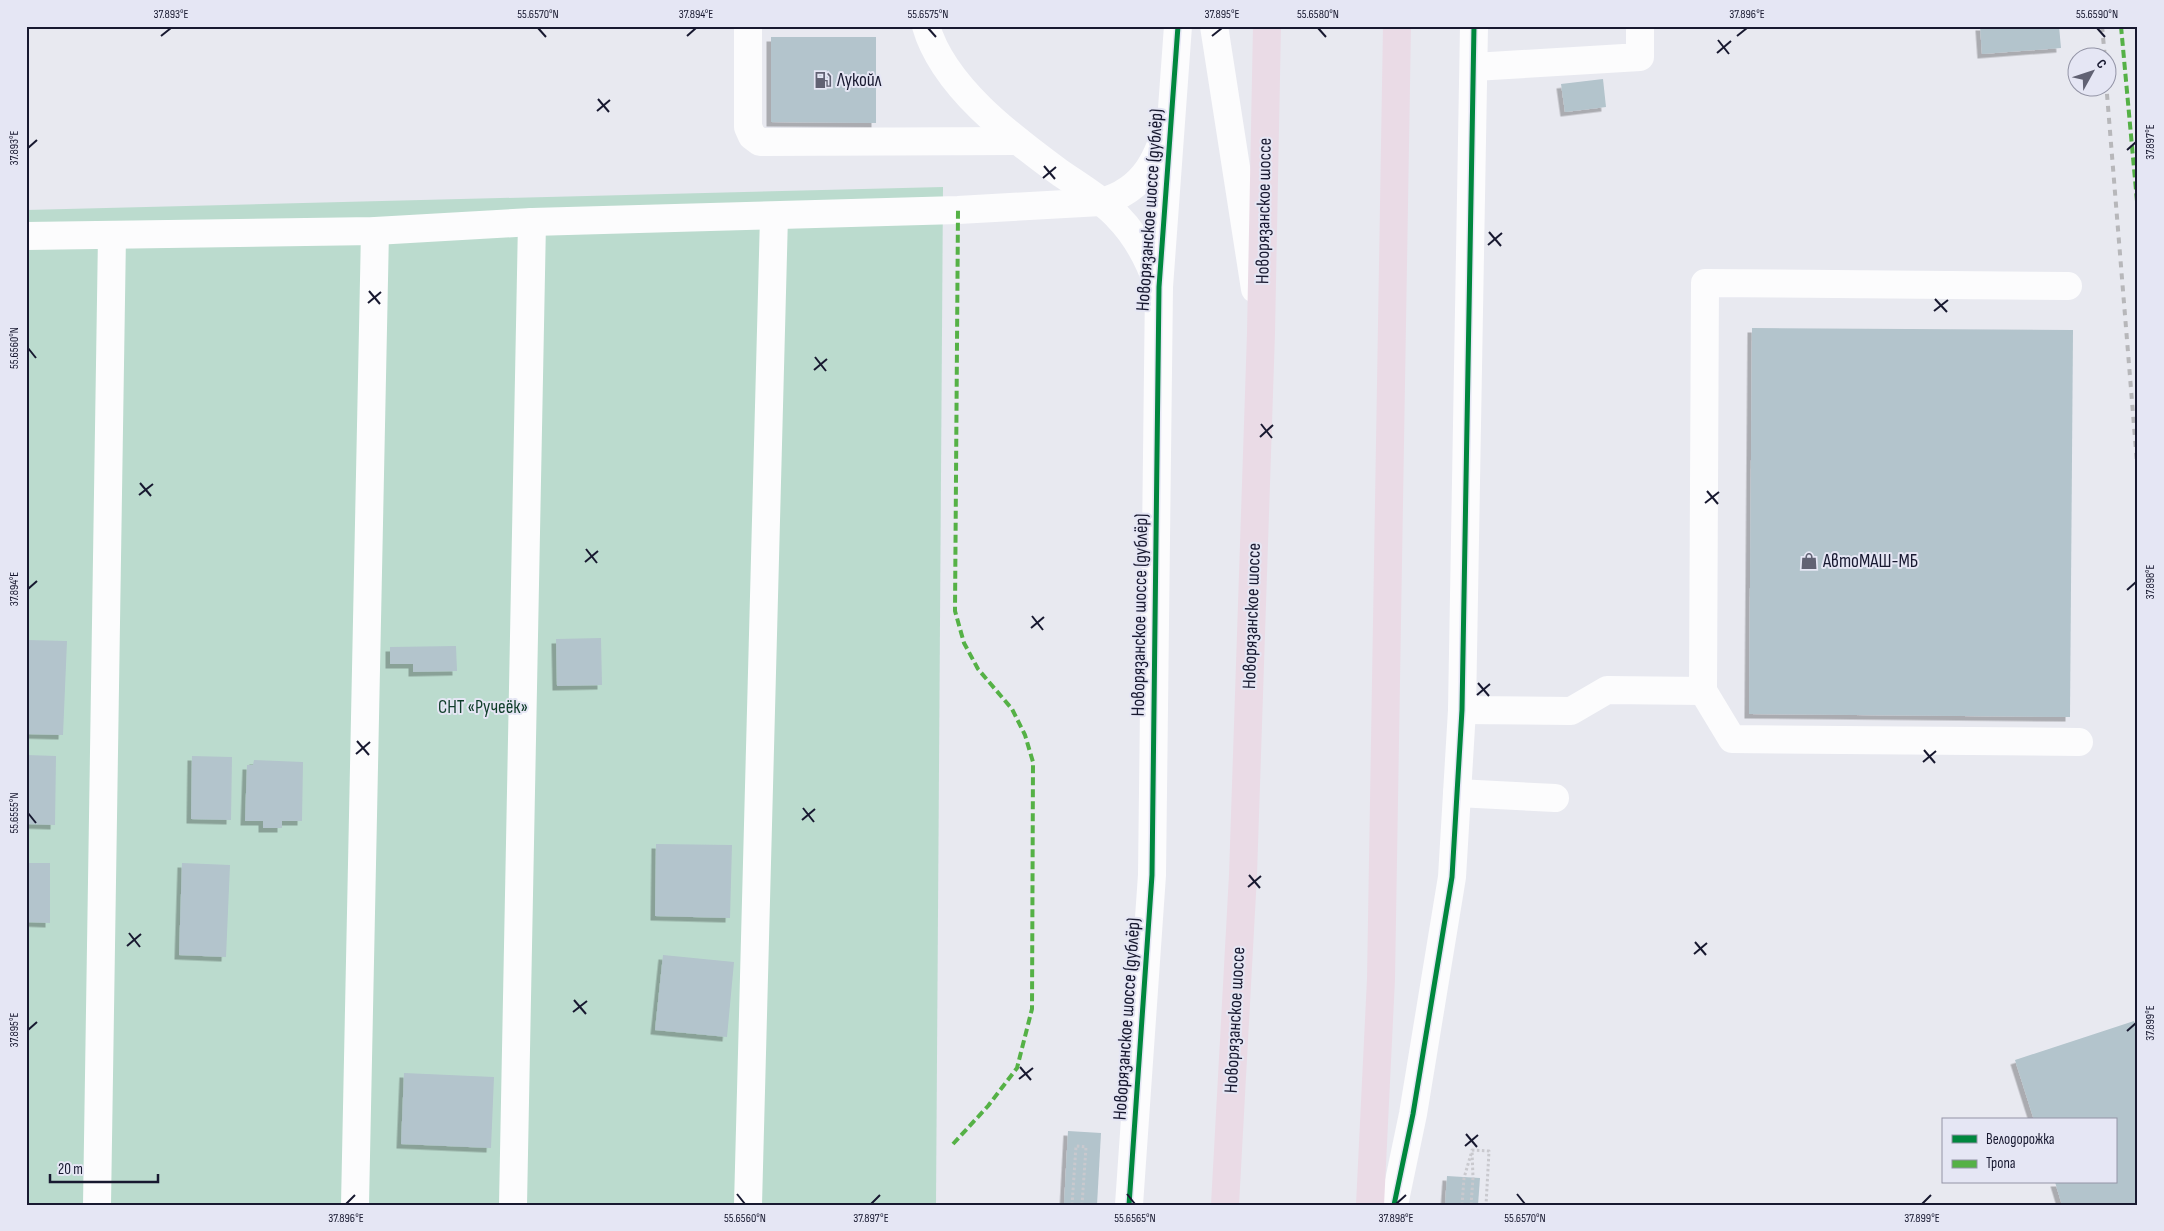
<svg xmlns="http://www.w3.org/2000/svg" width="2164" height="1231" viewBox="0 0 2164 1231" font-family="'Sofia Sans Condensed',sans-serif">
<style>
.green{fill:#bbdbce}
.building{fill:#b3c4cc;filter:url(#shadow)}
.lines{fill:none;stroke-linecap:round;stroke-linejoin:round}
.path{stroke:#c9c9ce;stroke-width:3;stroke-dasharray:2.5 2.5;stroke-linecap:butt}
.minor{stroke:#fcfcfd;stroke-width:28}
.highway{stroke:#eadbe6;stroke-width:28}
.rail{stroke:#b7b7ba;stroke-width:4;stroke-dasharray:6 6;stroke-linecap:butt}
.quiet{stroke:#55b146;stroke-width:4;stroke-dasharray:8 4;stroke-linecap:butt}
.cycleway-casing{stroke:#e5e6f4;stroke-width:8}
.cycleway{stroke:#00873e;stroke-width:5}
.ticks{fill:none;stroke:#181930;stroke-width:2}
.labels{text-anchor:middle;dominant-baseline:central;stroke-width:4;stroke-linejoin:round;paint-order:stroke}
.poi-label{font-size:19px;fill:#181930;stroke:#e5e6f4;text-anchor:start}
.street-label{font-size:19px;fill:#181930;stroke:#e5e6f4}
.park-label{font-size:19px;fill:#113e2b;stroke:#e5e6f4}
.neatline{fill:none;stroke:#181930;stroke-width:2}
.ticks-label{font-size:12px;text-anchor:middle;fill:#181930}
</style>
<defs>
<filter id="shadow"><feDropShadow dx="-4.5" dy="4.5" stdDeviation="0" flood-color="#0004"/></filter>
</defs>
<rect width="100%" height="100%" fill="#e8e9f0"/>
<polygon class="green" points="943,187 936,1205 26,1205 26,210"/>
<g class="building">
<polygon points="1980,26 2059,26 2061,48 1982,54"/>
<polygon points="771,37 876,37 876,123 771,122"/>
<polygon points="1603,79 1606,107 1565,112 1561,84"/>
<polygon points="1752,328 2073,330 2070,717 1749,714"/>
<polygon points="601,638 602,685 557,686 556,639"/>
<polygon points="26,640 67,641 63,735 26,734"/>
<polygon points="456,646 457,671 413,672 413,664 390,664 390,647"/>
<polygon points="26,755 56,756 55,825 26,824"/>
<polygon points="192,756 232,757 231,820 191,819"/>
<polygon points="254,760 303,762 302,821 282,821 282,828 263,828 263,821 245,821 247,765 253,765"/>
<polygon points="656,844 732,845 730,918 655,916"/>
<polygon points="26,863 50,863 50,923 26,922"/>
<polygon points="182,863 230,865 226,957 179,955"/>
<polygon points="663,955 734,962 727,1037 655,1030"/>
<polygon points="2134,1021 2138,1034 2138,1205 2062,1205 2055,1182 2115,1182 2115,1120 2034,1120 2015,1060"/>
<polygon points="404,1073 494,1077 491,1148 401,1144"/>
<polygon points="1068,1131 1101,1133 1097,1205 1064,1205"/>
<polygon points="1447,1176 1480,1178 1478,1205 1445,1205"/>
</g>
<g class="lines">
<g class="path">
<polyline points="1072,1205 1076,1146 1086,1147 1082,1205"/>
<polyline points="1462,1205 1464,1178 1471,1154"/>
<polyline points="1471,1205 1473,1178 1472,1150 1489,1151 1486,1205"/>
</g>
<g class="minor">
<polyline points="748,26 748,127 752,136 760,142 1018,141"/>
<path d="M926,26c17,60 85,111 133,146 20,14 41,26 58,44 19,19 31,42 40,67"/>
<polyline points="1214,26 1255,289"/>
<polyline points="1474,67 1640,57 1640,26"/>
<path d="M26,236l349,-5 157,-9 426,-12 143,-8c45,-12 58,-46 70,-87"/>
<polyline points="1703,691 1732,739 2079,742"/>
<polyline points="1462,710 1571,711 1607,690 1703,691 1705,283 2068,286"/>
<polyline points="1457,793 1555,798"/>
<polyline points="97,1205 112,235"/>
<polyline points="355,1205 375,231"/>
<polyline points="513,1205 532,222"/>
<polyline points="748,1205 774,216"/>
<polyline points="1129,1205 1152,875 1159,287 1178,26"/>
<polyline points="1394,1205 1413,1114 1452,877 1462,710 1474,26"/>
</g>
<g class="highway">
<polyline points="1225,1205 1243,875 1261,333 1267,26"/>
<polyline points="1370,1205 1381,979 1397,26"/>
</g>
<g class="rail">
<polyline points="2102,26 2105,58"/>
<polyline points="2106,82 2138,475"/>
</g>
<g class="quiet">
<polyline points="2121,26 2138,212"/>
<polyline points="953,1144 988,1106 1017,1068 1032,1009 1033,762 1025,735 1012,709 978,669 964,643 955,611 958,210"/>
</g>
<g class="cycleway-casing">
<g id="cycleway">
<polyline points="1129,1205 1152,875 1159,287 1178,26"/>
<polyline points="1394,1205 1413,1114 1452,877 1462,710 1474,26"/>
</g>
</g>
<use href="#cycleway" class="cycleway"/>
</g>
<path class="ticks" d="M538,28l8,9M928,28l8,9M1318,28l8,9M2097,28l8,9M161,36l10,-8M687,36l9,-8M1212,36l10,-8M1737,36l10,-8M1718,40l11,14M1717,53l14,-12M598,99l11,13M597,111l13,-11M28,148l9,-8M2127,150l9,-8M1044,166l11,13M1043,178l13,-11M1489,232l12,14M1488,245l14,-12M369,291l11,13M1935,299l12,13M368,303l13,-11M1934,311l14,-11M28,348l8,10M815,357l11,14M814,370l13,-11M1261,424l11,14M1260,437l13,-12M140,483l11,13M1707,491l11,13M139,495l14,-11M1705,503l14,-11M586,549l11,14M585,562l13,-11M28,589l9,-8M2127,590l9,-8M1032,616l11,14M1031,628l13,-11M1478,683l11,13M1477,695l13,-11M357,741l12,14M1924,750l11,13M356,754l14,-12M1923,762l13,-11M803,808l11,14M28,813l8,10M802,820l13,-11M1249,875l11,13M1248,887l13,-11M129,933l11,14M1695,942l11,13M127,946l14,-12M1694,954l13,-11M574,1000l12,14M573,1012l14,-11M28,1030l9,-8M2127,1031l9,-8M1020,1067l11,13M1019,1079l14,-11M1466,1134l11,13M1465,1146l13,-11M737,1194l8,10M1127,1194l8,10M1517,1194l8,10M346,1204l9,-9M871,1204l9,-9M1396,1204l10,-9M1922,1204l9,-9"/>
<defs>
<g id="fuel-bare" transform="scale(1.35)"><path d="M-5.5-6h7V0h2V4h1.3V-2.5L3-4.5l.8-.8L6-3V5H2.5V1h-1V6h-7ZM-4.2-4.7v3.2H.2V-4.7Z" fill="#616273" stroke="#e5e6f4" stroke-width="2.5" paint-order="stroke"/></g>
<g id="shop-bare" transform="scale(1.35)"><path d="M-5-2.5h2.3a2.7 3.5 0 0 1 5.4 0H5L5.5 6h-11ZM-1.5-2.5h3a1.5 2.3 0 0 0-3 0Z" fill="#616273" stroke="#e5e6f4" stroke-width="2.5" paint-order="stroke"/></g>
</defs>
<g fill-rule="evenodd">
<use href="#fuel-bare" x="823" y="80"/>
<use href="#shop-bare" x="1809" y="561"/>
</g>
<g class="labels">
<g class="poi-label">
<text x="837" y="80">Лукойл</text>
<text x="1823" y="561">АвтоМАШ-МБ</text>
</g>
<g class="street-label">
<text transform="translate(1150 210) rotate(-86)">Новорязанское шоссе (дублёр)</text>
<text transform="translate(1264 211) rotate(-89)">Новорязанское шоссе</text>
<text transform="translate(1140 615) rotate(-89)">Новорязанское шоссе (дублёр)</text>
<text transform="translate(1252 616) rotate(-88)">Новорязанское шоссе</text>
<text transform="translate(1127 1019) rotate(-86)">Новорязанское шоссе (дублёр)</text>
<text transform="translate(1235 1020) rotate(-87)">Новорязанское шоссе</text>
</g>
<g class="park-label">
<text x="483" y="707">СНТ «Ручеёк»</text>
</g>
</g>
<rect width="2164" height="1231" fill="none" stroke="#e5e6f4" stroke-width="55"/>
<rect x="1942" y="1118" width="175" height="65" fill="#e5e6f4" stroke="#9394a6"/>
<rect x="1952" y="1135" width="25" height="8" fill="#00873e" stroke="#9394a6"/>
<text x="1986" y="1144" font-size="15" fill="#181930">Велодорожка</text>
<rect x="1952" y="1160" width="25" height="8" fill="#55b146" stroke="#9394a6"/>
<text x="1986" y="1168" font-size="15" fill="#181930">Тропа</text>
<g transform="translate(2092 72) rotate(50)"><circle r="24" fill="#e5e6f4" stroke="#9394a6"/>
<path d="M0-4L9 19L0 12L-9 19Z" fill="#616273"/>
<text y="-8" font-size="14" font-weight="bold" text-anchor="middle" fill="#181930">С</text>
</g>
<path d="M50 1174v8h108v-8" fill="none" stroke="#181930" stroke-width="2.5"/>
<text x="58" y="1174" font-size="15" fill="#181930" stroke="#e5e6f4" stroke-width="4" paint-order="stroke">20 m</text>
<rect x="28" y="28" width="2108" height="1176" class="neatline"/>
<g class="ticks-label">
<text x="171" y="18">37.893°E</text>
<text x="538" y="18">55.6570°N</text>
<text x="696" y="18">37.894°E</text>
<text x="928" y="18">55.6575°N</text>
<text x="1222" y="18">37.895°E</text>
<text x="1318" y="18">55.6580°N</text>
<text x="1747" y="18">37.896°E</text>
<text x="2097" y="18">55.6590°N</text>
<text transform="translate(2150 142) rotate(-90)" y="4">37.897°E</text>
<text transform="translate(14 148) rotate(-90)" y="4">37.893°E</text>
<text transform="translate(14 348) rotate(-90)" y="4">55.6560°N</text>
<text transform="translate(2150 582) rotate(-90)" y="4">37.898°E</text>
<text transform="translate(14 589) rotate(-90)" y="4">37.894°E</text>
<text transform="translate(14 813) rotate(-90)" y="4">55.6555°N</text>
<text transform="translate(2150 1023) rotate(-90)" y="4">37.899°E</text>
<text transform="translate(14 1030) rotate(-90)" y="4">37.895°E</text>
<text x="346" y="1222">37.896°E</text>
<text x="745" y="1222">55.6560°N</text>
<text x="871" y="1222">37.897°E</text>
<text x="1135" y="1222">55.6565°N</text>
<text x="1396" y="1222">37.898°E</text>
<text x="1525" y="1222">55.6570°N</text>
<text x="1922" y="1222">37.899°E</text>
</g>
</svg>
